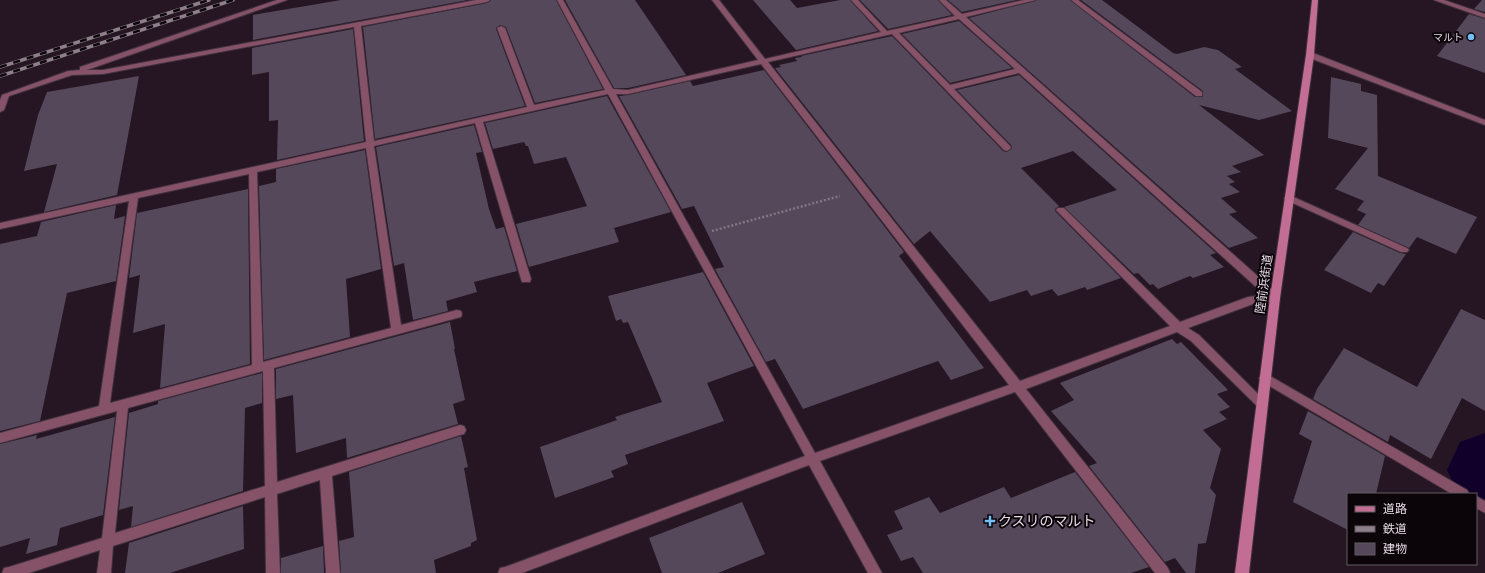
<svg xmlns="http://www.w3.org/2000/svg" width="1485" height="573" viewBox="0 0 1485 573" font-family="'Roboto Condensed','Noto Sans JP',sans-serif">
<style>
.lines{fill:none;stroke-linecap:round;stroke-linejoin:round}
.river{fill:#10002a;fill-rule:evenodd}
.building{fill:#55485b}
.street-casing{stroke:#41313e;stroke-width:2}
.secondary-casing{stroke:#41313e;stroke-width:2}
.path{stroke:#847682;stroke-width:2.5;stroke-dasharray:2 2;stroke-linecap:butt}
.street{fill:#855268;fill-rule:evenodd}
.secondary{fill:#c26e94;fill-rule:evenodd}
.rail-casing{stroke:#8e808b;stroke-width:3.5}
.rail{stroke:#0b050a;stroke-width:2.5;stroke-dasharray:7;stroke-linecap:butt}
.poi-dot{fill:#74c0f6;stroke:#0b050a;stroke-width:1.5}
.labels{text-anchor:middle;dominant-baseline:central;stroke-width:4;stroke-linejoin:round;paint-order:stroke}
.far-poi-label{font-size:10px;fill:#e6dae4;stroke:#0b050a;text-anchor:end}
.street-label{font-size:12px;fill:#e6dae4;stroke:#0b050a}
.near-poi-label{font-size:14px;fill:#e6dae4;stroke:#0b050a;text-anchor:start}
</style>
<rect width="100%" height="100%" fill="#261623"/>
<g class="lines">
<polygon class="river" points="1485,433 1485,501 1483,502 1476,500 1476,494 1458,493 1447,470 1460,442"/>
</g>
<g class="building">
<polygon points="341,0 468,0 253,40 253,15"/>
<polygon points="491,0 556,0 603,89 535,103 506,27 500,25 496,29 525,106 375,139 363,27 487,3"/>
<polygon points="565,0 635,0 686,75 628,88 614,88"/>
<polygon points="753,0 790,0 797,8 840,0 850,0 878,31 796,50"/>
<polygon points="860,0 938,0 952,15 888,29"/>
<polygon points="948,0 1017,0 962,12"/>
<polygon points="1037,0 1070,0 1195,97 1203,97 1203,91 1081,0 1102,0 1173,53 1177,54 1204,47 1218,50 1242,67 1235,69 1292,111 1259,120 1199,105 1264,155 1232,166 1241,172 1227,176 1235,182 1229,184 1240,192 1221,198 1237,212 1229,214 1258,238 1229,248 969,18"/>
<polygon points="1482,0 1485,0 1485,12 1474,9"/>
<polygon points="1469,14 1485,19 1485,73 1437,56"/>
<polygon points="959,21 1012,68 950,83 902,34"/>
<polygon points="353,29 364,141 277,160 278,120 269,121 269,72 252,75 252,48"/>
<polygon points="892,36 1003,151 1007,152 1012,148 1011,145 957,90 1019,75 1216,253 1210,255 1224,267 1193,278 1190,276 1158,289 1153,284 1150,285 1138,273 1134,274 1064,207 1117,190 1073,151 1021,168 1059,206 1055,209 1055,211 1121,278 1087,290 1085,287 1058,296 1052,289 1031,296 1027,290 990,302 930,231 914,244 775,68 781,67 779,65 797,61 795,58 802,57 801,56"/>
<polygon points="764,70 904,252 899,256 984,368 951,380 938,361 803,409 775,359 766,362 715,269 724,267 694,206 682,209 619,96 628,95 690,81 693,86"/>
<polygon points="139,76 117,195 44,212 57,164 24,171 38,115 47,92"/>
<polygon points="1331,77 1361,84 1361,91 1377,95 1378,176 1477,217 1456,254 1417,237 1409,248 1358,225 1366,214 1357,210 1364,201 1335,189 1368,148 1328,138"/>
<polygon points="607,96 671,212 614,228 619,242 529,267 516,224 587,206 566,157 534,164 528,146 526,146 524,142 493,149 485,123"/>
<polygon points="474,125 482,152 476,153 489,209 496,229 504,227 517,271 474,282 477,292 446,301 448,311 413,320 404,263 394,266 376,147"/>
<polygon points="365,150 381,269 346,279 350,337 264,360 259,186 276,182 276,169"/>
<polygon points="248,189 250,364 160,388 165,324 133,333 140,275 129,278 137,213"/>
<polygon points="116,205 114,219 125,216 116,281 67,293 40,421 0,431 0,244 37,236 41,222"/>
<polygon points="1353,232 1400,253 1406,254 1384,286 1378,283 1371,293 1324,270"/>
<polygon points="703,272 754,366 707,383 724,421 625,455 628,464 611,471 614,477 555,498 540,447 617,420 615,417 662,402 628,322 623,323 621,319 616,321 608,296"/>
<polygon points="1461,309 1485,320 1485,411 1462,398 1431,459 1390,435 1388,442 1313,399 1317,389 1344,348 1417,387"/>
<polygon points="450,322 455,349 454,349 465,400 453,404 458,424 347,458 346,438 296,453 293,395 276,399 276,369"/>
<polygon points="1172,339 1177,344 1181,342 1228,390 1217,394 1230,407 1219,412 1227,419 1203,430 1221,449 1210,488 1216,495 1206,543 1198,544 1195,573 1186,573 1175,558 1165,562 1089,466 1097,463 1051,411 1074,400 1060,383"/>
<polygon points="262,373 262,403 245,408 243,491 131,527 133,506 119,510 129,413 158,404 158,401"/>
<polygon points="1308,411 1385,456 1376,494 1348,494 1348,530 1293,502 1312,441 1299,434"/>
<polygon points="115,417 103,515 60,528 57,545 26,554 30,538 0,547 0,444 37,435 36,439"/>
<polygon points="461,436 468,467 464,468 477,540 471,543 471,546 434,560 436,573 341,573 339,541 354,537 349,472"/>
<polygon points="1075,472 1149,567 1131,573 923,573 913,557 901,561 887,535 903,529 894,511 929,497 940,513 1004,487 1011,498"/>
<polygon points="742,502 765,554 718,573 662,573 649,538"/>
<polygon points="243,506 244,549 170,573 125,573 129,543"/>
<polygon points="323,546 324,573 281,573 281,558"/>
</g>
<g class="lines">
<g class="street-casing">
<g id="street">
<path d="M277,0h10l-200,70h16l373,-70h14l-3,2 -126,24 13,115 153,-34 -30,-79 4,-2 4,2 29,77 71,-15 -48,-90h6l50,89 15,1 130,-30 -46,-60h7l46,59 116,-27 -30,-32h7l29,31 68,-15 -16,-16h7l16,14 62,-14h12l-70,17 313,278 1,3 -1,3 -26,3 -65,24 11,7 69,69 -2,3 -4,2 -4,-2 -67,-66 -14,-9 -151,57 142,179 2,5h-15l-140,-181 -195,69 62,112h-14l-59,-108 -287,108h-24l2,-5 5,-1 300,-111 -197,-362 -125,28 48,157 -1,3h-8l-1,-3 -46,-156 -101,23 27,179 56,-15 4,1 1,3 -1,3 -4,1 -183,50 3,114 183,-57 4,1 2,4 -2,4 -4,1 -128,41 8,97h-14l-6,-93 -43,14 3,79h-14l-1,-76 -152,49 -2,27h-14l3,-23 -71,23h-27l2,-5 5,-1 93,-29 15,-127 -117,32v-10l99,-27 30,-205 -129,28v-6l366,-81 -12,-115 -251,47 -31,1 -63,21 -5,14 -4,2v-12l2,-5 66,-24 12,-1v-3zM959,19l56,50 -65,16 -51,-52zM892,34l112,116 3,1 4,-3 -1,-2 -56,-57 65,-16 246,222 -17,2 -68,25 -116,-114h-6l-2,2 2,2 112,114 -150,55 -252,-319zM761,64l248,321 -194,68 -199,-359h12zM366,148l25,180 -128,34 -6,-190zM249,174l3,191 -142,38 28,-205zM263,371l2,115 -150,47 13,-125z"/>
<polygon points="1071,0 1078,0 1202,92 1202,96 1196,96"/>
<polygon points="1434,0 1444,0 1485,14 1485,18"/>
<polygon points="1307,53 1313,53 1485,120 1485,125 1307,57"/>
<polygon points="1289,195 1407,248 1409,250 1407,252 1401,252 1286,200 1284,198"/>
<polygon points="1265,373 1467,490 1469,494 1452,494 1261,381 1259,378 1261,375"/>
<polygon points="1476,496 1485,501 1485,513 1476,508"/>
</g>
</g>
<g class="secondary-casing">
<polygon id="secondary" points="1312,0 1318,0 1314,55 1280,298 1249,573 1235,573 1270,298 1306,55"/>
</g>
<polyline class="path" points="712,231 840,196"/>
<use href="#street" class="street"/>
<use href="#secondary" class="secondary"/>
<g class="rail-casing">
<g id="rail">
<polyline points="0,67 209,0"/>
<polyline points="0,76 233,0"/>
</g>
</g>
<use href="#rail" class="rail"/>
</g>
<g class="poi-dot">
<circle cx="1471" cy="37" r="4"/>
<path d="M988 515h4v4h4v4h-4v4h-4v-4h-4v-4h4z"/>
</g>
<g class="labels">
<g class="far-poi-label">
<text x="1463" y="37">マルト</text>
</g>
<g class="street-label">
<text transform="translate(1264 284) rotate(-82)">陸前浜街道</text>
</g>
<g class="near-poi-label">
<text x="998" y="521">クスリのマルト</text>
</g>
</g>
<rect x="1347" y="493" width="130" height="72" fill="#0b050a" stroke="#635a61"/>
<rect x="1355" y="506" width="20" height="6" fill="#c26e94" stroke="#635a61"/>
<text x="1383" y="513" font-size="12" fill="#e6dae4">道路</text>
<rect x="1355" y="526" width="20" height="6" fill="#8e808b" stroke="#635a61"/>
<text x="1383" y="533" font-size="12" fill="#e6dae4">鉄道</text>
<rect x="1355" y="543" width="20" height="12" fill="#55485b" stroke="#635a61"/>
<text x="1383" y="553" font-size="12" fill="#e6dae4">建物</text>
</svg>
